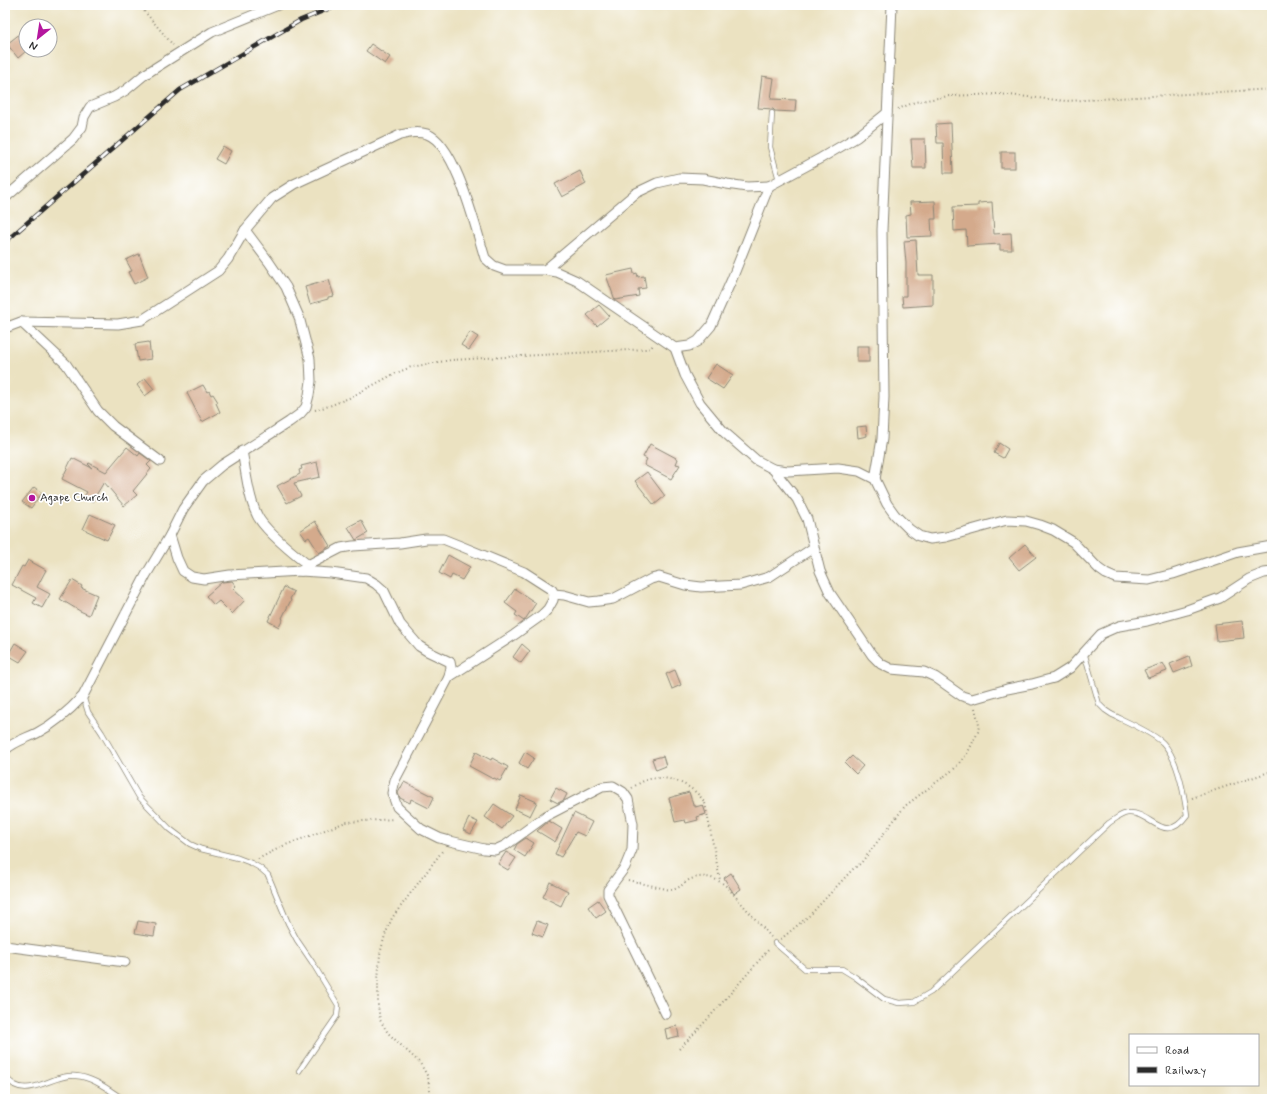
<svg xmlns="http://www.w3.org/2000/svg" width="1277" height="1104" viewBox="0 0 1277 1104" font-family="Mynerve,sans-serif">
<style>
.building{fill:#d4aa8c}
.lines{fill:none;stroke-linecap:round;stroke-linejoin:round}
.lane-casing{stroke:#8b8676;stroke-width:6}
.street-casing{stroke:#8b8676;stroke-width:11}
.path{stroke:#8b8676;stroke-width:2;stroke-dasharray:1 3;stroke-linecap:butt}
.lane{stroke:#fff;stroke-width:4.5}
.street{stroke:#fff;stroke-width:9}
.rail-casing{stroke:#2b2b2b;stroke-width:4.5}
.rail{stroke:#fff;stroke-width:3;stroke-dasharray:9;stroke-linecap:butt}
.poi-dot{fill:#b5179e;stroke:#fff;stroke-width:1.5}
.labels{text-anchor:middle;dominant-baseline:central;stroke-width:3.5;stroke-linejoin:round;paint-order:stroke}
.poi-label{font-size:12px;fill:#2b2b2b;stroke:#fff;text-anchor:start}
</style>
<rect width="100%" height="100%" fill="#fff"/>
<filter id="ink" filterUnits="userSpaceOnUse"><feTurbulence type="fractalNoise" baseFrequency=".025" numOctaves="2"/><feDisplacementMap in="SourceGraphic" scale="8" xChannelSelector="R" yChannelSelector="G"/><feConvolveMatrix kernelMatrix="1 2 1 2 8 2 1 2 1" color-interpolation-filters="sRGB"/></filter>
<filter id="wash" filterUnits="userSpaceOnUse"><feTurbulence type="fractalNoise" baseFrequency=".012" numOctaves="4" result="noise"/><feDisplacementMap in="SourceGraphic" scale="16" xChannelSelector="R" yChannelSelector="G"/><feGaussianBlur stdDeviation="0.9" result="paint"/><feColorMatrix in="noise" values="0 0 0 0 0 0 0 0 0 0 0 0 0 0 0 0 0 1.4 0 .05"/><feComposite in="paint" operator="in"/></filter>
<g filter="url(#wash)">
<rect width="100%" height="100%" fill="#ebe2c1"/>
<g id="blocks">
<g class="building">
<polygon points="26,29 26,51 18,58 7,44"/>
<polygon points="371,44 390,57 385,64 366,51"/>
<polygon points="762,76 774,78 771,99 796,100 795,112 775,111 773,109 758,108"/>
<polygon points="951,123 953,173 944,173 943,143 937,143 936,124"/>
<polygon points="911,139 925,139 926,168 913,168"/>
<polygon points="223,146 231,151 224,164 215,159"/>
<rect x="1001" y="152" width="14" height="16"/>
<polygon points="580,171 586,184 562,197 555,184"/>
<polygon points="935,201 936,219 931,219 932,236 907,237 906,215 911,214 910,202"/>
<polygon points="992,202 994,234 1011,233 1012,250 1000,250 1000,244 967,246 966,230 954,231 953,207 978,206 978,203"/>
<polygon points="916,240 918,275 933,275 933,305 903,307 902,296 906,296 906,263 904,241"/>
<polygon points="139,254 148,277 134,284 128,272 132,271 126,260"/>
<polygon points="633,269 634,274 637,273 638,277 644,276 646,288 638,289 639,296 615,300 606,275"/>
<polygon points="329,280 334,296 328,297 328,299 310,304 305,287"/>
<polygon points="599,305 609,316 597,326 587,315"/>
<polygon points="470,332 478,337 469,350 461,345"/>
<polygon points="149,342 151,359 138,361 135,344"/>
<rect x="857" y="346" width="12" height="16"/>
<polygon points="716,364 733,375 723,389 706,378"/>
<polygon points="145,378 154,389 145,396 137,385"/>
<polygon points="203,385 207,392 209,391 211,395 213,394 218,402 216,403 220,412 202,422 187,393"/>
<polygon points="866,426 867,436 858,438 857,427"/>
<polygon points="999,443 1008,449 1003,458 994,453"/>
<polygon points="650,444 678,459 676,464 680,465 671,479 644,465 647,459 643,457"/>
<polygon points="127,447 138,456 140,453 151,461 147,465 151,469 133,491 137,495 124,506 104,482 92,502 84,497 87,492 62,479 72,458 92,468 88,464 89,463 106,472"/>
<polygon points="317,462 320,477 294,483 301,496 287,503 277,486 300,474 299,470 302,469 301,466"/>
<polygon points="647,472 665,496 654,505 635,481"/>
<polygon points="34,487 42,493 31,508 22,502"/>
<polygon points="90,514 115,525 107,540 83,529"/>
<polygon points="361,520 368,533 356,540 348,527"/>
<polygon points="315,521 330,546 319,553 309,537 306,539 300,531"/>
<polygon points="1025,544 1036,557 1019,570 1009,558"/>
<polygon points="448,555 470,567 462,580 452,575 450,579 439,573"/>
<polygon points="28,560 46,570 37,587 50,594 42,608 33,603 36,598 12,585 22,566 24,567"/>
<polygon points="72,580 82,586 81,588 97,595 89,615 80,611 60,599"/>
<polygon points="232,581 236,586 233,589 245,600 232,614 219,601 214,605 206,596 222,582"/>
<polygon points="284,587 294,592 290,599 291,600 282,618 283,619 279,627 268,621"/>
<polygon points="515,589 536,603 524,621 515,615 517,612 505,603"/>
<polygon points="1242,621 1244,638 1217,641 1215,624"/>
<polygon points="15,643 28,651 20,662 8,655"/>
<polygon points="522,644 530,651 521,663 513,657"/>
<polygon points="1189,656 1192,666 1174,673 1170,664"/>
<polygon points="1163,663 1167,671 1148,678 1144,670"/>
<polygon points="675,670 681,685 672,689 666,674"/>
<polygon points="476,752 491,760 492,758 508,767 500,781 494,778 493,779 469,766"/>
<polygon points="525,752 534,758 527,769 519,763"/>
<polygon points="663,756 666,766 656,770 652,759"/>
<polygon points="852,756 863,766 856,774 845,763"/>
<polygon points="404,782 434,797 429,808 411,799 410,803 400,798 398,793"/>
<polygon points="556,788 567,794 564,800 558,803 550,799"/>
<polygon points="689,792 693,805 695,805 695,807 703,805 706,814 697,817 698,820 686,823 685,820 675,822 669,798"/>
<polygon points="521,795 537,802 530,816 515,809"/>
<polygon points="494,804 512,816 502,829 485,817"/>
<polygon points="574,813 592,822 585,836 576,832 561,857 555,854"/>
<polygon points="469,818 478,822 471,834 463,830"/>
<polygon points="549,821 562,829 555,842 537,831"/>
<polygon points="526,838 534,843 525,857 514,850 517,844"/>
<polygon points="506,852 516,858 508,870 498,864"/>
<polygon points="731,873 741,889 734,894 724,878"/>
<polygon points="550,882 568,891 561,906 543,897"/>
<polygon points="598,900 606,911 596,918 588,907"/>
<polygon points="138,921 156,924 154,936 135,933"/>
<polygon points="537,921 548,925 543,937 532,933"/>
<polygon points="677,1026 679,1036 667,1039 665,1029"/>
</g>
</g>
</g>
<g filter="url(#ink)">
<use href="#blocks" fill-opacity="0" stroke="#8b8676" stroke-width="1"/>
<g class="lines">
<g class="lane-casing">
<g id="lane">
<polyline points="772,113 770,147 779,180"/>
<polyline points="83,696 88,712 102,733 139,797 170,829 190,844 201,849 238,858 251,863 260,868 268,875 288,923 297,940 312,962 338,1005 337,1016 299,1071"/>
<path d="M775,943l30,26h37l13,8 29,22 15,4 15,-1 17,-10 178,-169c5,-3 13,-10 19,-10 23,-2 36,34 59,2 -3,-22 -9,-56 -24,-72 -11,-11 -38,-22 -52,-29l-6,-4 -6,-6 -15,-52"/>
<path d="M5,1076c20,28 46,-3 71,0 17,1 33,14 47,23"/>
</g>
</g>
<g class="street-casing">
<g id="street">
<polyline points="5,198 73,139 82,127 84,117 90,107 114,97 126,90 144,75 212,32 278,5"/>
<polyline points="545,270 636,193 657,183 679,178 703,179 727,184 747,187 769,186"/>
<polyline points="21,322 66,364 98,411 113,426 160,461"/>
<path d="M5,328l16,-6 97,2 24,-4 76,-49 10,-12 17,-29 27,-32 22,-14 106,-49c9,-2 18,-4 27,-1 29,10 49,96 58,124l9,8 11,4h40l12,2 20,9 98,67 14,-2 9,-5 13,-15 21,-47 37,-93 52,-28 36,-21 30,-24"/>
<polyline points="675,348 685,375 700,403 724,432 756,460 773,469 788,471 838,468 859,471 875,479 887,504 895,515 909,529 919,536 930,539 946,537 1007,520 1026,521 1040,525 1053,530 1073,542 1099,569 1106,574 1115,578 1149,580 1173,574 1238,552 1272,546"/>
<path d="M242,451c4,20 6,46 15,64 7,15 37,39 51,50"/>
<polyline points="773,469 797,499 807,519 820,571 830,593 872,655 881,664 891,669 924,672 935,677 962,696 972,699 1007,689 1032,684 1054,678 1070,668 1101,634 1119,626 1147,621 1187,610 1220,598 1249,579 1264,573 1272,572"/>
<polyline points="875,479 882,439 884,397 882,230 892,5"/>
<polyline points="170,535 177,558 183,571 192,577 204,579 230,575 301,571 331,573 366,578 376,584 384,591 400,624 419,646 427,651 450,662 451,667 449,677 395,780 392,793 397,807 421,829 439,838 450,841 484,849 495,850 506,845 546,816 602,787 613,786 623,792 628,799 633,824 632,850 625,867 608,890 608,895 666,1014"/>
<polyline points="301,571 308,565 341,548 353,546 400,543 426,539 443,539 463,547 524,572 552,590 554,594 553,600 548,609 542,615 514,635 449,677"/>
<polyline points="554,594 564,595 589,602 599,601 613,599 651,579 659,577 685,585 701,587 741,585 769,577 813,548"/>
<path d="M5,750c10,-9 20,-11 32,-17 19,-10 32,-22 46,-37l63,-121 24,-40 13,-26 20,-28 19,-16 67,-43 11,-8 6,-7 3,-12 2,-14 -1,-22 -11,-42 -13,-30 -17,-25 -24,-32"/>
<polyline points="5,946 125,962"/>
</g>
</g>
<g class="path">
<polyline points="139,5 173,45"/>
<polyline points="898,109 915,102 949,96 999,94 1066,101 1272,89"/>
<polyline points="315,410 329,406 349,398 394,374 411,367 451,360 646,349 651,348 653,345"/>
<path d="M632,788c4,-3 9,-6 14,-8 21,-7 48,5 59,23l15,77"/>
<polyline points="1192,798 1272,771"/>
<polyline points="258,859 283,846 346,822 394,819"/>
<path d="M628,880l42,10c8,-1 11,-4 17,-9 14,-8 29,-4 40,6l44,50"/>
<polyline points="781,939 810,915 852,870 861,863 905,806 954,769 967,754 978,732 979,725 975,708"/>
<path d="M679,1049c32,-32 61,-67 91,-101"/>
<polyline points="431,1099 428,1077 420,1063 388,1033 380,1020 378,1005 378,980 380,954 385,935 392,918 443,850"/>
</g>
<use href="#lane" class="lane"/>
<use href="#street" class="street"/>
<g class="rail-casing">
<polyline id="rail" points="5,242 180,90 301,20 338,5"/>
</g>
<use href="#rail" class="rail"/>
</g>
</g>
<circle class="poi-dot" cx="32" cy="498" r="4"/>
<g class="labels">
<g class="poi-label">
<text x="40" y="498">Agape Church</text>
</g>
</g>
<rect width="1277" height="1104" fill="none" stroke="#fff" stroke-width="20"/>
<rect x="1129" y="1034" width="130" height="52" fill="#ffffff" stroke="#aaaaaa"/>
<rect x="1137" y="1047" width="20" height="6" fill="#ffffff" stroke="#aaaaaa"/>
<text x="1165" y="1054" font-size="12" fill="#2b2b2b">Road</text>
<rect x="1137" y="1067" width="20" height="6" fill="#2b2b2b" stroke="#aaaaaa"/>
<text x="1165" y="1074" font-size="12" fill="#2b2b2b">Railway</text>
<g transform="translate(38 38) rotate(210)"><circle r="19" fill="#ffffff" stroke="#aaaaaa"/>
<path d="M0-3L7 15L0 10L-7 15Z" fill="#b5179e"/>
<text y="-6" font-size="11" font-weight="bold" text-anchor="middle" fill="#2b2b2b">N</text>
</g>
</svg>
